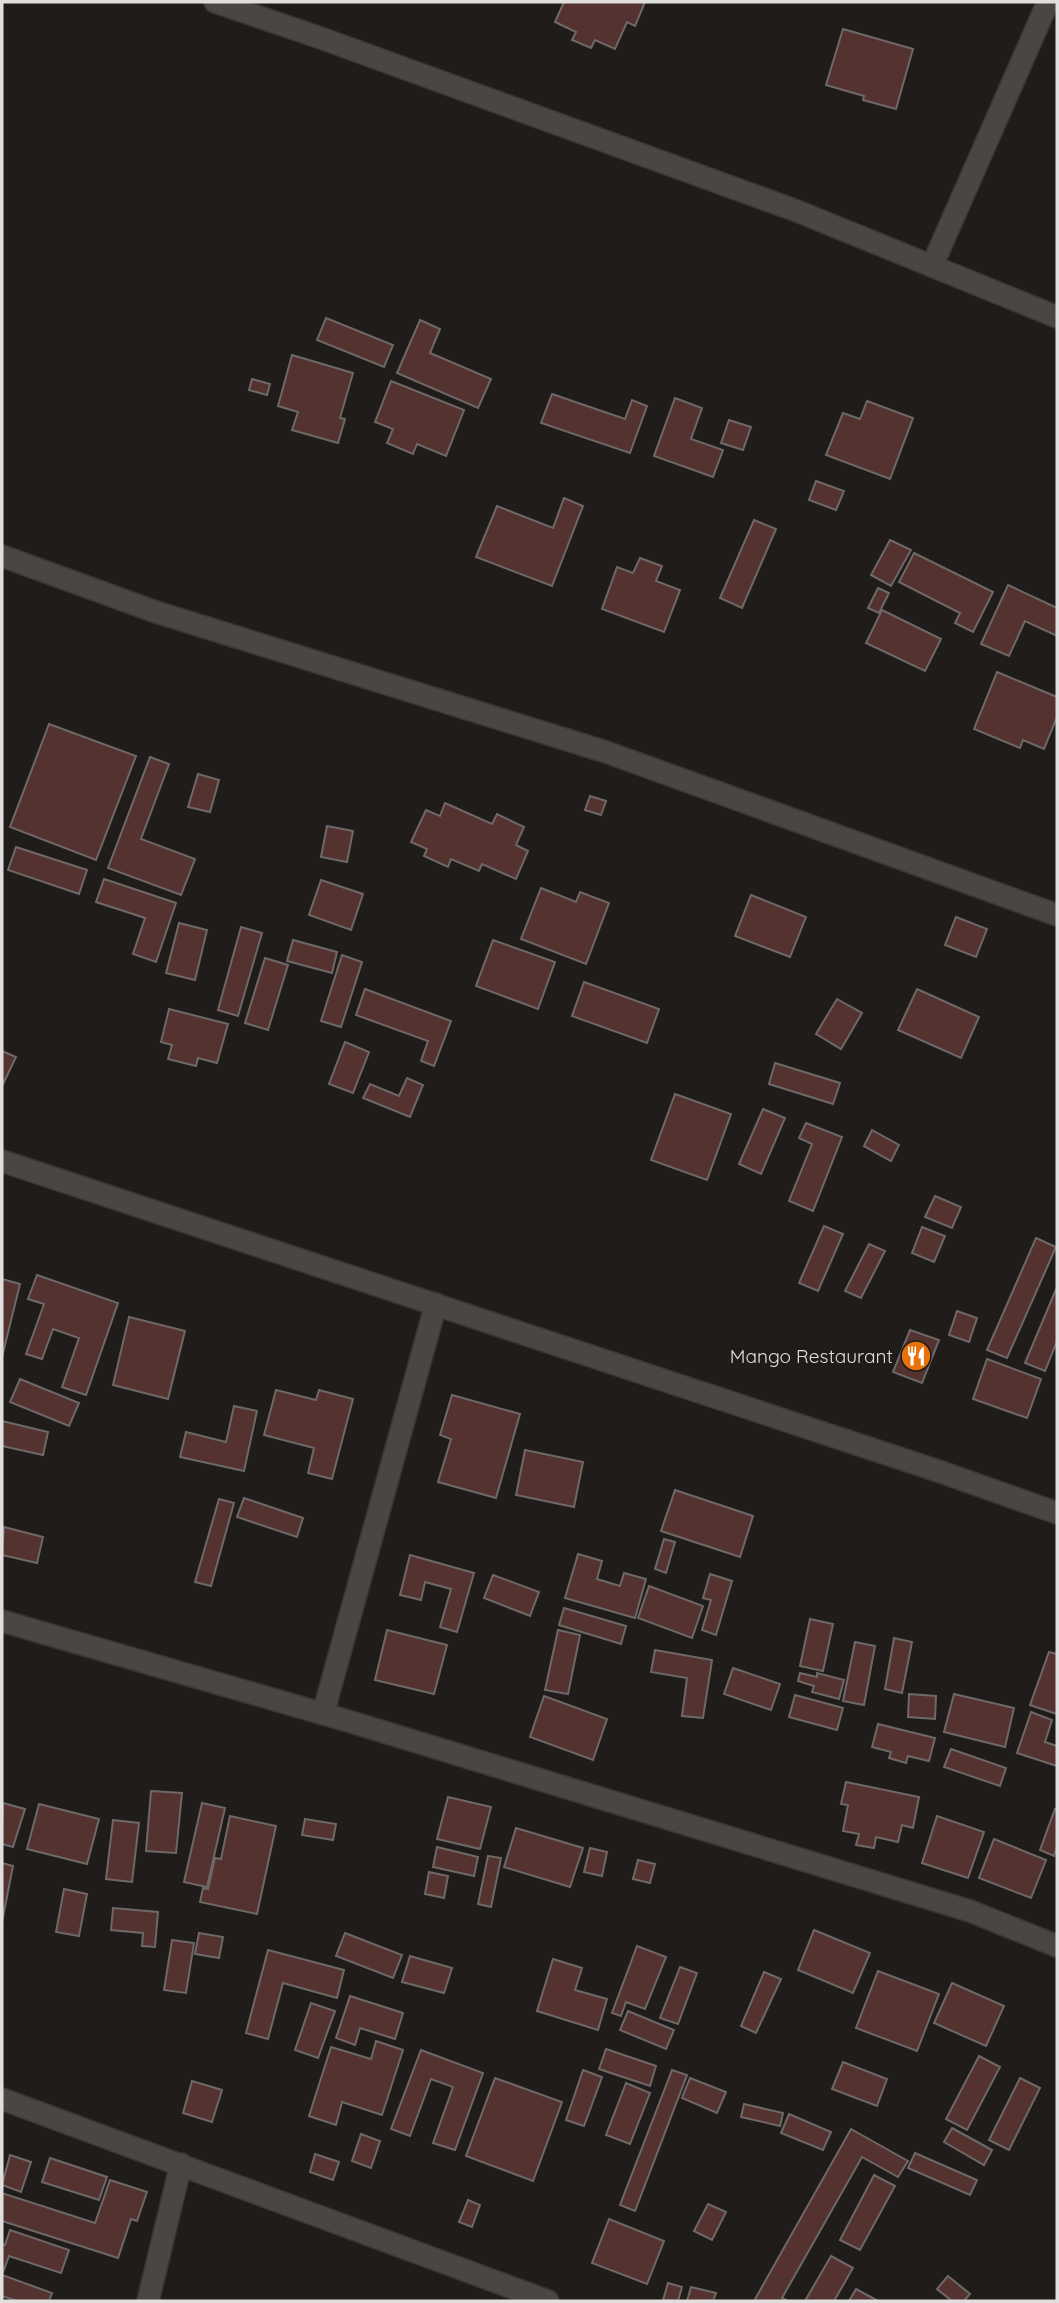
<svg xmlns="http://www.w3.org/2000/svg" width="1059" height="2303" viewBox="0 0 1059 2303" font-family="Quicksand,sans-serif">
<style>
.building{fill:#533230;stroke:#6e6868;stroke-width:2}
.lines{fill:none;stroke-linecap:round;stroke-linejoin:round}
.minor-casing{stroke:#393635;stroke-width:24}
.minor{stroke:#4a4643;stroke-width:21}
.labels{text-anchor:middle;dominant-baseline:central;stroke-width:5;stroke-linejoin:round;paint-order:stroke}
.poi-label{font-size:19px;fill:#e1dfdd;stroke:#1f1c19;text-anchor:end}
</style>
<rect width="100%" height="100%" fill="#1f1c19"/>
<g class="building">
<polygon points="564,2 645,2 635,26 627,22 615,49 595,40 591,48 572,40 576,32 555,22"/>
<polygon points="843,29 913,49 896,109 863,100 864,96 826,85"/>
<polygon points="326,318 393,345 384,367 317,340"/>
<polygon points="420,320 440,329 430,353 491,379 478,408 397,373"/>
<polygon points="292,355 353,373 340,418 345,419 338,443 292,430 298,412 278,406"/>
<polygon points="252,379 270,384 267,395 249,390"/>
<polygon points="391,381 464,410 446,456 417,444 413,454 387,443 393,429 375,422"/>
<polygon points="552,394 625,419 632,400 647,406 630,453 541,423"/>
<polygon points="675,398 702,408 691,439 723,450 713,477 654,456"/>
<polygon points="867,401 913,418 890,479 826,455 843,413 860,419"/>
<polygon points="729,420 751,427 743,450 721,443"/>
<polygon points="816,481 844,491 836,510 809,500"/>
<polygon points="564,498 583,506 552,586 476,557 497,506 553,528"/>
<polygon points="754,520 776,529 742,608 720,598"/>
<polygon points="890,540 911,550 891,586 871,575"/>
<polygon points="914,553 993,592 973,632 955,623 960,613 899,582"/>
<polygon points="640,558 662,566 656,581 680,590 664,632 602,609 617,567 633,573"/>
<polygon points="1008,585 1057,608 1057,636 1025,621 1009,656 981,644"/>
<polygon points="878,588 889,593 879,613 868,608"/>
<polygon points="882,610 941,639 925,671 866,643"/>
<polygon points="997,672 1057,697 1057,717 1044,749 1023,740 1020,748 974,729"/>
<polygon points="49,724 136,756 96,860 10,827"/>
<polygon points="150,757 169,764 141,839 195,859 181,895 108,868"/>
<polygon points="198,774 219,780 210,812 188,807"/>
<polygon points="590,796 606,801 601,815 585,810"/>
<polygon points="445,803 492,824 497,814 524,827 516,845 528,851 516,879 482,864 479,871 451,859 448,867 424,856 427,849 411,842 426,810 440,816"/>
<polygon points="327,826 353,831 347,862 321,857"/>
<polygon points="16,847 87,870 79,894 8,870"/>
<polygon points="104,879 176,903 156,962 133,954 145,918 96,902"/>
<polygon points="321,880 363,894 351,930 309,915"/>
<polygon points="541,888 576,902 580,892 609,903 586,964 521,939"/>
<polygon points="751,895 806,917 790,957 735,936"/>
<polygon points="956,917 987,929 976,957 945,945"/>
<polygon points="179,923 207,930 195,980 166,973"/>
<polygon points="241,927 262,933 238,1016 218,1010"/>
<polygon points="293,940 337,952 332,973 287,961"/>
<polygon points="493,940 555,962 538,1009 476,986"/>
<polygon points="342,955 362,962 341,1027 321,1021"/>
<polygon points="265,958 288,965 268,1030 245,1023"/>
<polygon points="584,982 659,1009 647,1043 572,1016"/>
<polygon points="365,989 451,1021 434,1066 421,1061 428,1041 356,1015"/>
<polygon points="917,989 979,1017 961,1058 898,1030"/>
<polygon points="837,999 862,1013 841,1049 816,1034"/>
<polygon points="169,1009 228,1024 217,1063 198,1058 196,1066 168,1059 172,1045 161,1042"/>
<polygon points="345,1042 369,1052 353,1093 329,1084"/>
<polygon points="2,1051 16,1057 3,1084 2,1083"/>
<polygon points="775,1063 840,1083 833,1104 769,1084"/>
<polygon points="407,1078 423,1085 410,1117 363,1098 370,1084 399,1096"/>
<polygon points="675,1094 731,1114 707,1180 651,1160"/>
<polygon points="763,1109 785,1118 761,1174 739,1164"/>
<polygon points="806,1123 842,1137 813,1211 789,1201 812,1144 799,1138"/>
<polygon points="872,1130 899,1145 891,1161 864,1146"/>
<polygon points="935,1196 961,1207 952,1228 925,1217"/>
<polygon points="824,1226 843,1234 818,1291 799,1283"/>
<polygon points="922,1227 945,1236 934,1262 912,1253"/>
<polygon points="1036,1238 1056,1247 1007,1358 987,1350"/>
<polygon points="869,1244 885,1251 861,1298 845,1291"/>
<polygon points="37,1275 118,1303 86,1395 62,1387 79,1338 53,1329 42,1359 26,1354 44,1304 28,1299"/>
<polygon points="2,1279 20,1284 2,1357"/>
<polygon points="1057,1287 1057,1341 1045,1371 1025,1363"/>
<polygon points="957,1311 977,1318 969,1342 949,1335"/>
<polygon points="129,1317 185,1331 168,1399 113,1385"/>
<polygon points="910,1330 939,1340 922,1383 893,1372"/>
<polygon points="987,1359 1041,1379 1027,1418 973,1399"/>
<polygon points="20,1379 79,1403 69,1426 10,1402"/>
<polygon points="276,1390 316,1400 319,1390 353,1399 332,1479 308,1473 314,1448 264,1435"/>
<polygon points="452,1395 520,1414 496,1498 438,1482 451,1439 440,1435"/>
<polygon points="234,1406 257,1411 244,1471 180,1457 186,1432 226,1442"/>
<polygon points="2,1421 48,1432 43,1455 2,1446"/>
<polygon points="525,1450 583,1462 574,1507 516,1495"/>
<polygon points="675,1490 753,1516 740,1557 661,1531"/>
<polygon points="244,1498 303,1518 297,1537 237,1517"/>
<polygon points="219,1499 234,1503 211,1586 195,1582"/>
<polygon points="4,1527 43,1537 37,1563 2,1555"/>
<polygon points="664,1539 675,1542 666,1573 655,1569"/>
<polygon points="578,1554 602,1561 597,1579 620,1586 624,1573 646,1579 635,1618 565,1598"/>
<polygon points="410,1555 474,1573 457,1632 440,1627 451,1589 425,1582 421,1600 400,1595"/>
<polygon points="710,1574 732,1581 716,1635 702,1630 711,1600 703,1598"/>
<polygon points="493,1575 539,1592 530,1616 484,1598"/>
<polygon points="649,1586 703,1606 692,1638 638,1618"/>
<polygon points="564,1608 626,1626 621,1644 559,1625"/>
<polygon points="810,1619 833,1624 823,1671 800,1666"/>
<polygon points="387,1630 447,1645 434,1694 375,1680"/>
<polygon points="558,1630 580,1635 568,1694 545,1690"/>
<polygon points="894,1638 912,1642 902,1693 885,1689"/>
<polygon points="855,1642 875,1646 864,1705 843,1701"/>
<polygon points="655,1650 712,1660 703,1718 682,1716 687,1678 651,1672"/>
<polygon points="1049,1652 1057,1654 1057,1714 1030,1705"/>
<polygon points="733,1668 780,1684 771,1710 724,1694"/>
<polygon points="800,1673 817,1677 817,1673 844,1680 839,1699 812,1692 814,1686 798,1681"/>
<polygon points="909,1694 936,1696 935,1719 908,1717"/>
<polygon points="954,1694 1014,1708 1005,1747 944,1732"/>
<polygon points="795,1695 843,1708 837,1730 789,1717"/>
<polygon points="544,1696 607,1719 593,1760 530,1737"/>
<polygon points="1031,1712 1052,1720 1045,1742 1057,1746 1057,1766 1017,1753"/>
<polygon points="878,1724 935,1738 929,1761 908,1756 906,1763 889,1758 891,1752 872,1747"/>
<polygon points="951,1749 1006,1768 1000,1786 944,1767"/>
<polygon points="846,1782 919,1797 913,1828 902,1825 898,1842 876,1837 874,1848 856,1845 859,1834 843,1831 848,1805 841,1804"/>
<polygon points="151,1791 182,1793 176,1853 146,1851"/>
<polygon points="448,1797 491,1807 480,1849 437,1839"/>
<polygon points="3,1803 25,1809 13,1847 2,1844"/>
<polygon points="202,1803 225,1808 207,1887 184,1882"/>
<polygon points="39,1804 99,1819 87,1864 27,1849"/>
<polygon points="1055,1809 1057,1810 1057,1847 1054,1856 1040,1850"/>
<polygon points="230,1816 276,1826 257,1914 200,1902 203,1888 208,1889 215,1858 221,1859"/>
<polygon points="937,1816 984,1832 968,1878 922,1863"/>
<polygon points="305,1819 336,1824 333,1840 302,1835"/>
<polygon points="113,1820 139,1823 132,1882 106,1879"/>
<polygon points="516,1828 583,1848 570,1887 504,1867"/>
<polygon points="994,1839 1046,1860 1031,1898 979,1878"/>
<polygon points="437,1847 478,1857 474,1876 433,1867"/>
<polygon points="590,1848 607,1852 602,1876 584,1872"/>
<polygon points="488,1856 501,1858 491,1907 478,1904"/>
<polygon points="638,1860 655,1864 650,1883 633,1879"/>
<polygon points="2,1863 13,1866 2,1922"/>
<polygon points="429,1872 448,1876 444,1898 425,1894"/>
<polygon points="64,1889 87,1894 79,1936 56,1932"/>
<polygon points="113,1908 158,1912 155,1947 142,1946 143,1933 111,1930"/>
<polygon points="814,1930 870,1953 853,1993 798,1970"/>
<polygon points="199,1933 223,1937 219,1958 195,1954"/>
<polygon points="345,1933 402,1955 393,1978 336,1956"/>
<polygon points="172,1940 194,1943 186,1993 164,1990"/>
<polygon points="637,1946 666,1957 645,2009 626,2002 621,2016 612,2013"/>
<polygon points="268,1950 344,1970 337,1998 283,1983 268,2039 246,2033"/>
<polygon points="410,1956 452,1968 444,1993 402,1982"/>
<polygon points="553,1959 582,1968 575,1990 607,1999 598,2030 537,2011"/>
<polygon points="680,1967 697,1973 678,2024 660,2018"/>
<polygon points="878,1971 939,1994 917,2051 856,2028"/>
<polygon points="764,1972 781,1979 756,2033 741,2026"/>
<polygon points="952,1983 1004,2006 986,2046 934,2023"/>
<polygon points="350,1996 403,2013 395,2039 360,2028 355,2045 336,2038"/>
<polygon points="311,2003 335,2011 318,2058 295,2050"/>
<polygon points="628,2011 674,2030 666,2049 620,2030"/>
<polygon points="376,2041 403,2050 382,2115 342,2102 336,2125 309,2116 331,2047 371,2059"/>
<polygon points="606,2049 656,2066 650,2086 599,2069"/>
<polygon points="421,2050 483,2073 455,2150 433,2143 453,2087 431,2079 410,2136 391,2129"/>
<polygon points="979,2056 1000,2067 967,2130 946,2119"/>
<polygon points="843,2062 887,2079 877,2106 832,2089"/>
<polygon points="583,2070 602,2077 584,2126 566,2120"/>
<polygon points="672,2070 687,2075 635,2211 620,2205"/>
<polygon points="495,2078 562,2102 533,2181 466,2156"/>
<polygon points="690,2078 726,2092 717,2113 682,2098"/>
<polygon points="1020,2078 1040,2088 1009,2150 989,2140"/>
<polygon points="192,2081 222,2090 212,2122 183,2113"/>
<polygon points="626,2083 650,2093 630,2144 606,2135"/>
<polygon points="744,2104 783,2113 780,2126 741,2117"/>
<polygon points="789,2114 831,2132 823,2150 781,2133"/>
<polygon points="952,2128 992,2150 984,2165 944,2142"/>
<polygon points="851,2129 908,2161 898,2177 862,2157 782,2298 788,2301 754,2301"/>
<polygon points="361,2134 380,2141 371,2168 352,2161"/>
<polygon points="915,2153 977,2180 970,2195 908,2168"/>
<polygon points="315,2154 339,2162 333,2180 310,2172"/>
<polygon points="10,2155 31,2162 21,2192 2,2185"/>
<polygon points="50,2158 107,2177 99,2200 42,2182"/>
<polygon points="874,2175 895,2186 860,2250 840,2240"/>
<polygon points="110,2180 147,2192 137,2221 131,2219 118,2258 2,2221 2,2193 95,2223"/>
<polygon points="468,2200 480,2205 472,2227 459,2222"/>
<polygon points="708,2204 726,2212 712,2240 694,2231"/>
<polygon points="609,2219 664,2241 647,2284 592,2263"/>
<polygon points="10,2230 69,2250 61,2273 9,2256 2,2275 52,2293 49,2301 17,2301 2,2296 2,2244 5,2245"/>
<polygon points="831,2256 853,2268 834,2301 805,2301"/>
<polygon points="948,2276 970,2294 964,2301 952,2301 937,2289"/>
<polygon points="668,2283 682,2287 678,2301 663,2300"/>
<polygon points="691,2287 716,2293 713,2301 687,2301"/>
<polygon points="856,2289 878,2301 849,2301"/>
</g>
<g class="lines">
<g class="minor-casing">
<g id="minor">
<polyline points="215,2 318,37 797,211 1057,317"/>
<polyline points="932,266 1048,2"/>
<polyline points="2,556 156,612 606,752 1057,915"/>
<polyline points="2,1161 941,1472 1057,1513"/>
<polyline points="2,1621 348,1721 970,1911 1057,1946"/>
<polyline points="323,1714 436,1304"/>
<polyline points="2,2099 548,2301"/>
<polyline points="148,2301 181,2164"/>
</g>
</g>
<use href="#minor" class="minor"/>
</g>
<defs>
<g id="restaurant-disc" transform="scale(1.575)"><circle r="9.5" fill="#e8710a" stroke="#1f1c19"/><path d="M-5-6h1v4h1v-4h1v4h1v-4h1v5L-1.5 .5V6h-2V.5L-5-1ZM5-6V6H3V1.5H1.5Q1.5-4 5-6Z" fill="#fff"/></g>
</defs>
<g fill-rule="evenodd">
<use href="#restaurant-disc" x="916" y="1356"/>
</g>
<g class="labels">
<g class="poi-label">
<text x="893" y="1356">Mango Restaurant</text>
</g>
</g>
<rect width="1059" height="2303" fill="none" stroke="#e1dfdd" stroke-width="7"/>
</svg>
